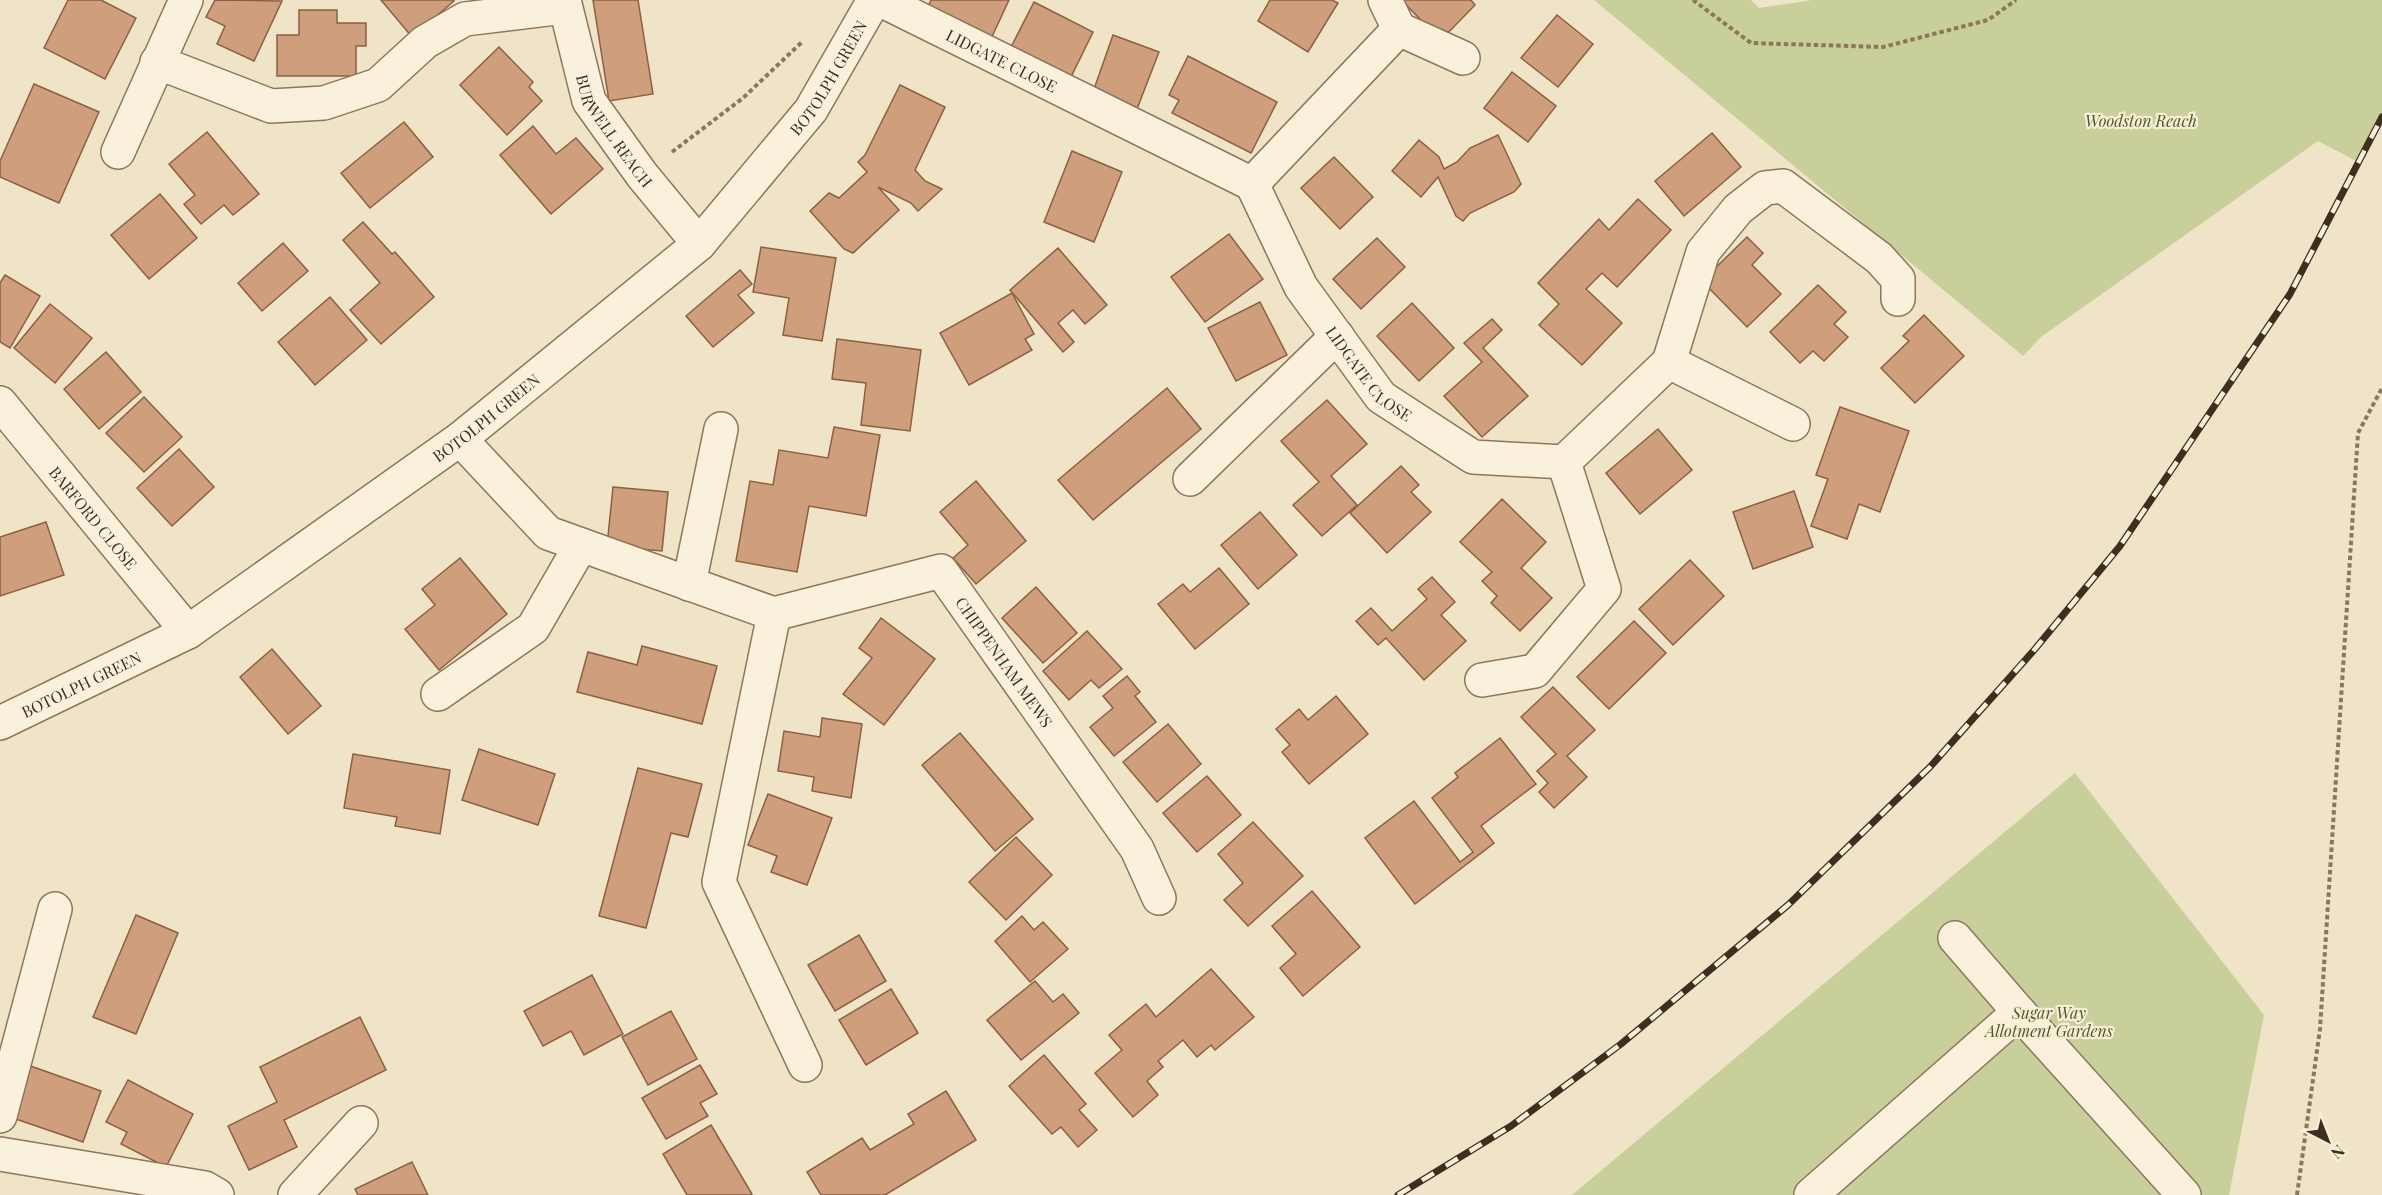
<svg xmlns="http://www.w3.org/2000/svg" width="2382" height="1195" viewBox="0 0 2382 1195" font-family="'Playfair Display',serif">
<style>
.green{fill:#c9cf9b}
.building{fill:#cf9f7d;stroke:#8d5f41;stroke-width:1.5}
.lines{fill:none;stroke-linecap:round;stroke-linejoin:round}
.minor-casing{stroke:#8d765c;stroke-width:36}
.path{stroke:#8d765c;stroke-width:4;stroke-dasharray:4.5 3;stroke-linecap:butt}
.minor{stroke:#faf1dc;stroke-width:33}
.rail-casing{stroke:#3d2e20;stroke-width:7}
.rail{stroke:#f7eed8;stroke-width:4.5;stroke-dasharray:14;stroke-linecap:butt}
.labels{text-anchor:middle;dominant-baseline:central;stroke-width:4.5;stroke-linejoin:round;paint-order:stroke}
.street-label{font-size:16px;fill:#3d2e20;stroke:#f7eed8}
.park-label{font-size:16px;font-style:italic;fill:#4d5a26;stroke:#f7eed8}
</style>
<rect width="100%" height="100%" fill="#f0e4c8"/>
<g class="green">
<polygon points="1594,0 1751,0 1759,8 1812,0 2382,0 2382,117 2360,163 2318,141 2041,337 2023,356"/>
<polygon points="2075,773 2264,1015 2229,1195 1572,1195"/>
</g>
<g class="building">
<polygon points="68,0 101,0 136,18 105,79 44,48"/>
<polygon points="215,0 282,1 254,61 217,44 225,26 206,17"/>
<polygon points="381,0 453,0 454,1 412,37"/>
<polygon points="593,0 638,0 653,94 609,101"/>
<polygon points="931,0 1009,0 990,41 926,11"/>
<polygon points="1270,0 1332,0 1338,3 1308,52 1258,21"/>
<polygon points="1401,0 1471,0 1475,5 1441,40"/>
<polygon points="1034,2 1093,32 1070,79 1010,49"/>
<polygon points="299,10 337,10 337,23 366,23 366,46 356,46 356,76 277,76 277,35 299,35"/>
<polygon points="1557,15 1593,44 1558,87 1521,58"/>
<polygon points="1113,35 1159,52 1137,109 1093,92"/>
<polygon points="499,47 533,82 529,87 542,101 507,135 460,85"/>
<polygon points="1188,56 1277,102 1251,153 1172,113 1179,100 1169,95"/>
<polygon points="1512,72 1556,106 1528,142 1484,108"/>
<polygon points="34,84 99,112 59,203 0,177 0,161"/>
<polygon points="900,85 945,107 915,170 925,181 942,189 918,211 911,203 878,187 899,210 853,253 844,249 810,211 829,193 839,198 867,172 858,162 865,155"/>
<polygon points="404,122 433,157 370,208 341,173"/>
<polygon points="533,126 556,154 576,138 603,169 551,214 500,155"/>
<polygon points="207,132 259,194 233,215 224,205 201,224 184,204 195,195 169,164"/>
<polygon points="1712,133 1741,167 1684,216 1655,181"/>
<polygon points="1498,135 1521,184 1514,192 1470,213 1463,221 1456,216 1438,177 1421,197 1392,171 1419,140 1439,157 1444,169 1457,162 1470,148"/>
<polygon points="1072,151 1122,172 1094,242 1044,222"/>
<polygon points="1334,157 1373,197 1340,229 1301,188"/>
<polygon points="160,194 197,238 149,279 111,235"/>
<polygon points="1638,199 1671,230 1617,287 1602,273 1586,289 1622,323 1582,365 1539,325 1559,304 1538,283 1599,219 1609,230"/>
<polygon points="363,222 392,254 395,252 434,297 381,344 350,310 380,283 343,240"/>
<polygon points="1229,234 1263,279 1205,322 1171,277"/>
<polygon points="1747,237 1763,253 1752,265 1781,294 1747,327 1702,281"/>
<polygon points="1377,238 1405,267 1361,309 1333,279"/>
<polygon points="283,243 308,271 262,311 238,283"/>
<polygon points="761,247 836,258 822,341 783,335 789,298 753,292"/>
<polygon points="1058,248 1107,305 1085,324 1073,310 1058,323 1074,342 1063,352 1010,290"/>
<polygon points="740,270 752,284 738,295 754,313 713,347 686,316"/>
<polygon points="5,275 40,296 10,348 0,342 0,283"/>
<polygon points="1818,285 1846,312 1834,324 1848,337 1824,361 1813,351 1800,363 1770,332"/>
<polygon points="1012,293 1034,334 1025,339 1032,350 969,385 940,333"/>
<polygon points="330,297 367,340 315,385 278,342"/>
<polygon points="1260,302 1287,355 1236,381 1208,328"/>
<polygon points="1412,303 1454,348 1419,381 1377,336"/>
<polygon points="50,304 92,338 55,383 14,348"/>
<polygon points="1924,315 1964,356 1915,403 1881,368 1909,341 1903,336"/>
<polygon points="1492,319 1502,330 1483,348 1528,396 1482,437 1444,396 1482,362 1464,343"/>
<polygon points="837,339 921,350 910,431 861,425 866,383 832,379"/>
<polygon points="106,352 141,392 99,429 64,389"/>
<polygon points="1167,388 1201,429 1093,520 1058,480"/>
<polygon points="144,397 182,437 144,472 106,433"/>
<polygon points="1327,400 1367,444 1331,476 1357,505 1322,536 1293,505 1319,482 1281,441"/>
<polygon points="1840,407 1909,431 1880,512 1859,504 1847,539 1811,526 1828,479 1816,475"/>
<polygon points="834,427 880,435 866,516 809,506 797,572 736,561 750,481 773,485 779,450 828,458"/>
<polygon points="1658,429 1692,470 1640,514 1606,473"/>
<polygon points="179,449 214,487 172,526 137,488"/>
<polygon points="1401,466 1419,485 1411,492 1431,512 1387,553 1350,513"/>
<polygon points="976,481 1026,541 976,584 953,558 968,545 940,512"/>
<polygon points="613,487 668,492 662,551 607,546"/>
<polygon points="1794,491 1813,547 1753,569 1733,512"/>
<polygon points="1502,499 1546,542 1521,568 1552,598 1520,631 1491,603 1497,596 1482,581 1492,572 1460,542"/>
<polygon points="1260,512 1297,555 1258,589 1221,545"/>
<polygon points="46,522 64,575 0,596 0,537"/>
<polygon points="460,558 507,614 439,670 405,629 435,605 422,589"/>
<polygon points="1690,560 1724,596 1673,645 1639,609"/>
<polygon points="1219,568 1249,604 1195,649 1158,604 1183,584 1190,592"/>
<polygon points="1432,577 1455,602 1441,615 1466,641 1424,680 1386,638 1378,645 1356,621 1371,608 1392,631 1427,599 1418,589"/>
<polygon points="1036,587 1077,633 1043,663 1002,618"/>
<polygon points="881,618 935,659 884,725 843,694 872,658 859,648"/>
<polygon points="1634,621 1666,653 1609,709 1577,677"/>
<polygon points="1087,631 1122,669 1099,688 1091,680 1069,700 1043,671"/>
<polygon points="642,646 717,666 702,724 577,692 588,652 637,665"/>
<polygon points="272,649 321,706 288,734 240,677"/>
<polygon points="1127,676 1140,692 1135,696 1156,722 1114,756 1090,727 1113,708 1103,696"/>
<polygon points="1553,687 1595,730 1567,756 1587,777 1554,808 1539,792 1548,783 1537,771 1556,754 1521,717"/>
<polygon points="1336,696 1368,734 1309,784 1282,752 1290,745 1276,729 1299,709 1308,720"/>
<polygon points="822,718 862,724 851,798 812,791 814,777 778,771 784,731 820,737"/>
<polygon points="1168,724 1201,764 1157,802 1123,762"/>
<polygon points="960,733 1033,819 995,851 922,765"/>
<polygon points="1500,738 1536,784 1481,826 1494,843 1415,904 1365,838 1414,801 1460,862 1473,852 1432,798 1458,777 1455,773"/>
<polygon points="479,749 555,774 538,825 462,800"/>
<polygon points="353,754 450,770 440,834 395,826 397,817 344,808"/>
<polygon points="638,768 702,784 688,837 671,833 646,928 599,916"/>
<polygon points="1207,776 1241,815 1197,852 1163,813"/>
<polygon points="768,794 832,818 807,885 771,872 777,856 748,845"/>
<polygon points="1253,822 1303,876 1248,926 1224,900 1243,883 1218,854"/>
<polygon points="1016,837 1052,875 1006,920 969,882"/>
<polygon points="1312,891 1360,947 1303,996 1280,968 1296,954 1272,926"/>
<polygon points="136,915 178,933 136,1034 93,1017"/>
<polygon points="1022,916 1034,930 1043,922 1068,949 1030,982 995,941"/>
<polygon points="859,935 886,981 835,1011 808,965"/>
<polygon points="1211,969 1254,1017 1215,1050 1211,1045 1197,1057 1183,1040 1158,1061 1163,1067 1147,1081 1158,1095 1133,1117 1095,1073 1122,1050 1109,1035 1146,1004 1156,1017"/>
<polygon points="592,975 623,1034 584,1055 571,1031 543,1046 524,1011"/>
<polygon points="1035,981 1053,1002 1063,994 1079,1013 1021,1060 987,1020"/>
<polygon points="891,989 918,1033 866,1065 839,1020"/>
<polygon points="671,1011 697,1059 648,1085 622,1037"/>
<polygon points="360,1017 386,1070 284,1120 297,1147 249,1170 228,1126 277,1102 260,1067"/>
<polygon points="1044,1055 1086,1104 1079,1110 1097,1130 1078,1147 1061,1127 1052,1134 1009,1086"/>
<polygon points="25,1064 101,1091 83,1142 7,1116"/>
<polygon points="700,1065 717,1094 700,1103 708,1116 666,1139 642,1098"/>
<polygon points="128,1080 193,1114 166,1167 121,1144 127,1132 106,1122"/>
<polygon points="946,1091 976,1140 885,1195 821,1195 807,1172 862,1138 870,1150 914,1124 908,1114"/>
<polygon points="711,1125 752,1194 750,1195 687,1195 663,1154"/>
<polygon points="412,1162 428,1195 358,1195 355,1189"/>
</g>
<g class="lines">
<g class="minor-casing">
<g id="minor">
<path id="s1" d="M564,0l25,101 53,74 57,69"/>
<path id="s2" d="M881,0l371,184 49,103 80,110 92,60 91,5"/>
<polyline points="1385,0 1399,29"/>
<polyline points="157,62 271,106 324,103 378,85 425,42 465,19 564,7"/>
<polyline points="118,152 186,0"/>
<polyline points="1252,184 1399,29 1463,58"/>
<polyline points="1669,362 1793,424"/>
<path id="s3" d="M0,403l188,229"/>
<path id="s4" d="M460,439l88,94 226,81 167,-43 196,278 22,49"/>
<polyline points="1190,479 1337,336"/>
<polyline points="689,584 721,429"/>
<polyline points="774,614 719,882 805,1065"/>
<polyline points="1482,680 1535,671 1604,589 1564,462 1669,362 1703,252 1738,209 1765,188 1783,186 1879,258 1898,279 1898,299"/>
<polyline points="438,694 533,628 581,545"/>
<path id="s5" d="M0,723l188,-91 272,-193 239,-195 112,-134 63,-110"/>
<polyline points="2019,1012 2184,1195"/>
<polyline points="0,1116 55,909"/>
<polyline points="0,1154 205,1188 217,1195"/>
<polyline points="295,1195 361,1123"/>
<polyline points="1811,1195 2019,1012 1955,938"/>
</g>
</g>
<g class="path">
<polyline points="1693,0 1751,43 1883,47 1988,20 2016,0"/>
<polyline points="672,152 743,98 803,41"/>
<polyline points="2297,1195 2320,1029 2358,433 2382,388"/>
</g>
<use href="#minor" class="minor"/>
<g class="rail-casing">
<polyline id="rail" points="1398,1195 1511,1126 1621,1044 1788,905 1930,767 2035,649 2120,546 2290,294 2382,117"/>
</g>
<use href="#rail" class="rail"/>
</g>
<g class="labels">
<g class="street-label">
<text stroke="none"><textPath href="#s2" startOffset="135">LIDGATE CLOSE</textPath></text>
<text stroke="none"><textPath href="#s5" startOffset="1062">BOTOLPH GREEN</textPath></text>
<text stroke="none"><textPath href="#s1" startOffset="142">BURWELL REACH</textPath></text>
<text stroke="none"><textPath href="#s2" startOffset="639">LIDGATE CLOSE</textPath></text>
<text stroke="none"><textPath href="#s5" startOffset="576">BOTOLPH GREEN</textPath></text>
<text stroke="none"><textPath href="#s3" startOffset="148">BARFORD CLOSE</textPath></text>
<text stroke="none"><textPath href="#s4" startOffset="652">CHIPPENHAM MEWS</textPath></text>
<text stroke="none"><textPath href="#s5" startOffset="90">BOTOLPH GREEN</textPath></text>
</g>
<g class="park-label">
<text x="2141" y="120">Woodston Reach</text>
<text x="2049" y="1012">Sugar Way<tspan x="2049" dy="18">Allotment Gardens</tspan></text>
</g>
</g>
<g transform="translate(2328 1141) rotate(138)" stroke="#f7eed8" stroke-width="4.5" paint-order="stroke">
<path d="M0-4.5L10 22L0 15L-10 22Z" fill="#3d2e20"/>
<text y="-9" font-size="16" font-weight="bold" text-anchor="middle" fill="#3d2e20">N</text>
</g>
</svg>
